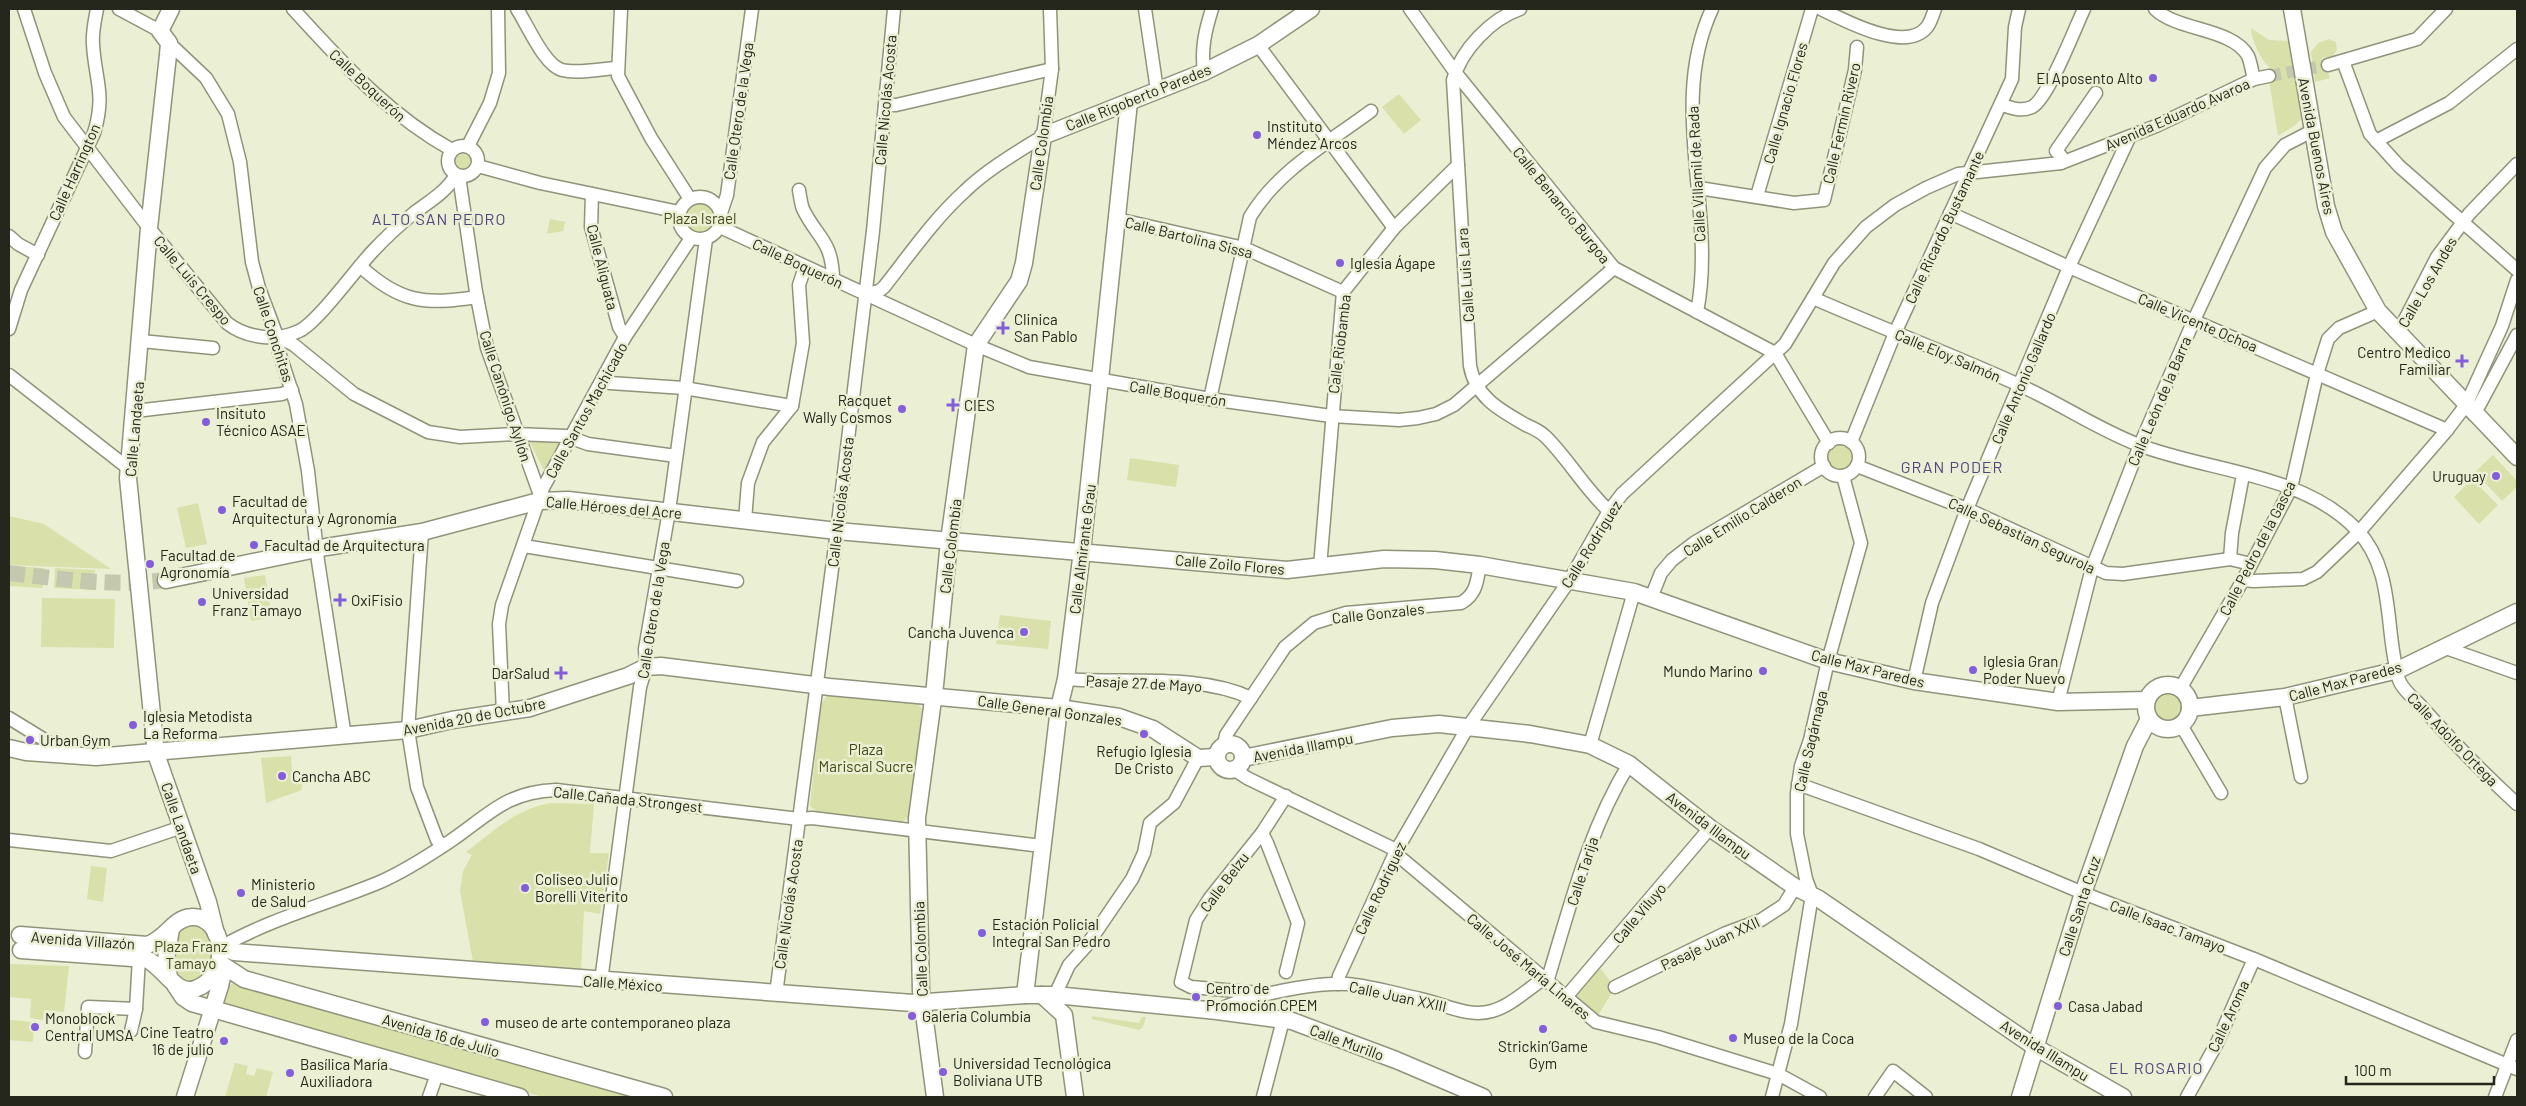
<svg xmlns="http://www.w3.org/2000/svg" width="2526" height="1106" viewBox="0 0 2526 1106" font-family="Barlow,sans-serif">
<style>
.green{fill:#d9e0a9}
.lines{fill:none;stroke-linecap:round;stroke-linejoin:round}
.minor-tunnel{stroke:#c3c8af;stroke-width:12;stroke-dasharray:12 6;stroke-linecap:butt}
.major-tunnel{stroke:#c3c8af;stroke-width:16;stroke-dasharray:16 8;stroke-linecap:butt}
.minor-casing{stroke:#8f937a;stroke-width:15}
.major-casing{stroke:#8f937a;stroke-width:19}
.minor{stroke:#fff;stroke-width:12}
.major{stroke:#fff;stroke-width:16}
.poi-dot{fill:#835ed9;stroke:#ebf0d4;stroke-width:2}
.labels{text-anchor:middle;dominant-baseline:central;stroke-width:5;stroke-linejoin:round;paint-order:stroke}
.poi-label{font-size:15px;fill:#25261c;stroke:#ebf0d4;text-anchor:start}
.street-label{font-size:15px;fill:#25261c;stroke:#ebf0d4}
.park-label{font-size:15px;fill:#444819;stroke:#ebf0d4}
.neighbourhood-label{font-size:16px;letter-spacing:1px;fill:#534380;stroke:#ebf0d4}
</style>
<rect width="100%" height="100%" fill="#ebf0d4"/>
<g class="green">
<path d="M2251,28l18,12 20,1 16,68c-3,15 -15,19 -27,27l-9,-56 5,-3c-1,-8 -6,-10 -11,-17 -5,-7 -12,-23 -12,-32z"/>
<polygon points="2329,39 2336,42 2337,50 2333,56 2322,58 2330,78 2315,82 2311,52 2318,43"/>
<polygon points="1399,94 1421,120 1404,134 1382,107"/>
<circle cx="463" cy="161" r="10"/>
<circle cx="700" cy="218" r="18"/>
<polygon points="550,219 565,222 563,231 547,234"/>
<polygon points="527,437 563,441 546,474"/>
<circle cx="1841" cy="457" r="13"/>
<polygon points="2493,455 2517,481 2517,487 2502,501 2475,472"/>
<polygon points="1130,458 1179,465 1176,487 1127,480"/>
<polygon points="2472,479 2498,505 2479,524 2454,497"/>
<polygon points="198,503 207,544 186,548 177,508"/>
<polygon points="9,516 44,524 111,569 9,565"/>
<polygon points="9,566 44,568 43,588 9,586"/>
<polygon points="55,568 95,570 94,590 54,588"/>
<polygon points="265,575 272,617 251,621 244,578"/>
<polygon points="42,598 115,599 114,648 41,647"/>
<polygon points="1000,615 1051,621 1048,649 996,644"/>
<circle cx="2168" cy="708" r="17"/>
<polygon points="829,694 917,703 922,709 910,816 900,823 819,813 810,806 821,703"/>
<polygon points="291,756 292,770 301,770 302,790 266,803 261,758"/>
<path d="M551,803l43,1 -4,49h19l-9,61 -16,-3 -3,60 -108,-9 -13,-71 3,-20 9,-16 -6,-3c28,-21 49,-43 85,-49z"/>
<polygon points="91,866 107,868 103,902 87,899"/>
<path d="M188,925l14,3c12,13 11,28 6,44l-17,12 -14,-7 -6,-12 7,-33z"/>
<polygon points="1596,963 1615,987 1596,1019 1571,992"/>
<polygon points="9,964 69,966 64,1012 44,1010 43,1020 30,1018 31,999 9,997"/>
<polygon points="234,983 238,983 643,1097 543,1097 226,1005 223,1001 228,986"/>
<polygon points="1092,1016 1139,1023 1142,1017 1146,1017 1143,1027 1139,1030 1092,1019"/>
<polygon points="9,1020 34,1022 33,1042 9,1040"/>
<polygon points="235,1063 248,1066 246,1074 254,1076 257,1068 273,1072 266,1097 225,1097"/>
</g>
<g class="lines">
<polyline class="minor-tunnel" points="2269,76 2328,65"/>
<path class="major-tunnel" d="M9,573c53,6 104,14 157,7"/>
<g class="minor-casing">
<g id="minor">
<path d="M24,9l21,64 19,44 85,111 78,95c19,15 49,19 72,8 18,-8 57,-62 73,-79 12,-13 27,-27 42,-39 16,-12 32,-21 42,-38"/>
<polyline points="119,9 160,31"/>
<path d="M293,9c50,54 94,105 159,141"/>
<path d="M517,9c10,15 27,56 45,61 16,4 38,-1 54,-2"/>
<polyline points="621,9 618,76 651,138 690,199"/>
<polyline points="1145,9 1157,90"/>
<polyline points="1410,9 1455,72 1614,268 1775,353 1829,443"/>
<path d="M1520,9c-29,10 -59,41 -67,71l17,286c6,32 30,44 56,59 7,3 15,7 20,12 23,23 39,52 63,74"/>
<path d="M1821,9c23,11 85,45 106,18 4,-5 6,-13 8,-18"/>
<path d="M2155,9c22,22 78,19 93,47 3,7 4,16 6,23"/>
<polyline points="169,43 206,78 228,114 240,162 252,262 259,288 277,336 279,352 296,404 308,471 318,561 345,737"/>
<polyline points="1258,45 1394,228"/>
<polyline points="2343,61 2370,134 2399,166 2517,270"/>
<polyline points="2328,65 2417,39 2446,9"/>
<path d="M1204,72c-3,-23 1,-41 8,-63"/>
<polyline points="885,105 896,105 1052,69"/>
<path d="M2002,105c10,3 19,7 30,2 16,-8 43,-79 52,-98"/>
<polyline points="2376,141 2449,103 2517,49"/>
<circle cx="463" cy="161" r="15"/>
<polyline points="468,146 490,103 499,73 498,9"/>
<polyline points="2061,163 2061,156 2056,151 2096,93"/>
<polyline points="478,166 540,183 679,212"/>
<polyline points="459,176 476,292 487,348 540,495"/>
<polyline points="1699,188 1794,203 1824,200 1855,70 1857,47"/>
<path d="M799,190c1,6 2,14 4,19 14,29 29,31 30,69"/>
<polyline points="592,194 591,227 619,327 625,337"/>
<polyline points="1757,196 1812,9"/>
<circle cx="700" cy="218" r="21"/>
<polyline points="721,213 727,195 752,9"/>
<polyline points="1950,213 2069,267 2447,430"/>
<polyline points="1117,219 1244,248 1343,292"/>
<polyline points="720,227 976,345 1029,367 1210,399 1331,416 1399,420 1418,418 1436,414 1454,405 1614,268"/>
<polyline points="9,236 18,244 38,255"/>
<path d="M360,266c40,37 65,39 117,31"/>
<path d="M865,294l14,-3 5,-4c26,-33 50,-68 81,-96 23,-22 51,-38 78,-55l9,-67 -2,-60"/>
<path d="M1813,298c68,30 138,56 206,87 41,18 78,44 120,60 71,27 164,28 218,85 39,41 27,100 42,150 3,9 14,18 21,25 31,35 63,68 97,99"/>
<path d="M1697,312c20,-101 -30,-206 15,-303"/>
<path d="M9,329l12,-39 73,-157c12,-40 1,-52 -1,-89 -1,-12 2,-24 4,-35"/>
<polyline points="2398,333 2437,257 2469,214 2517,164"/>
<polyline points="277,336 294,345 354,394 428,432 460,437 516,434 566,436 588,444 676,456"/>
<polyline points="141,341 213,348"/>
<polyline points="9,375 128,468"/>
<polyline points="603,381 610,383 684,388 792,406"/>
<path d="M1210,399l40,-182c27,-46 78,-74 121,-106"/>
<polyline points="135,411 282,394 292,390"/>
<polyline points="2474,415 2517,335"/>
<circle cx="1840" cy="457" r="19"/>
<polyline points="1851,442 1895,333 2012,79 2015,27 2019,9"/>
<polyline points="1857,466 1967,509 2106,573 2123,574 2230,559 2251,564"/>
<polyline points="745,520 748,483 763,442 792,406 803,343 799,285 805,267"/>
<polyline points="422,532 408,730 417,787 437,840 443,845"/>
<polyline points="524,546 737,581"/>
<polyline points="2230,559 2232,533 2243,475"/>
<polyline points="1320,567 1343,292 1394,228 1458,165"/>
<polyline points="2243,580 2254,581 2303,579 2317,572 2359,532 2447,430 2466,405 2502,326 2517,280"/>
<polyline points="1651,598 1661,573 1672,560 1694,543 1824,466"/>
<polyline points="2446,648 2517,673"/>
<path d="M1066,679c59,5 131,-6 185,19"/>
<polyline points="1914,681 1932,603 1967,509 2069,267 2129,138"/>
<polyline points="2180,689 2243,580 2291,488 2317,374 2328,339 2339,328 2378,311"/>
<polyline points="2285,697 2301,777"/>
<polyline points="2058,702 2092,568 2140,445 2194,320 2265,168 2285,145 2312,131"/>
<polyline points="503,713 499,624 502,605 543,488 625,337 691,238"/>
<polyline points="9,718 66,753"/>
<polyline points="2181,725 2221,793"/>
<path d="M1224,745l2,-10 59,-88 29,-24 32,-10 115,-10c16,-9 16,-23 19,-38"/>
<polyline points="1590,745 1634,592"/>
<polyline points="1235,770 1247,778 1392,848 1395,853 1596,1022 1658,1037 1778,1074 1820,1097"/>
<polyline points="1798,784 1979,849 2083,893 2254,959 2517,1069"/>
<polyline points="1262,833 1267,843 1298,923 1286,972"/>
<polyline points="9,840 111,851 182,827"/>
<path d="M221,947c49,-28 106,-43 159,-65 23,-10 48,-26 69,-40 40,-27 56,-50 107,-52l243,29 13,-1 230,28"/>
<polyline points="601,981 640,687 646,667 645,649 669,511 706,239"/>
<path d="M1547,982c23,-75 41,-151 82,-218"/>
<polyline points="1338,984 1339,976 1395,853 1468,727 1569,581 1609,511 1622,494 1785,344 1834,263 1866,227 1895,205 1926,188 1958,174 2061,163 2156,126 2254,79 2269,76"/>
<polyline points="1615,987 1726,933 1761,920 1784,905 1795,887"/>
<polyline points="1259,993 1191,987 1181,982 1196,920 1210,898 1262,833 1286,796"/>
<polyline points="776,994 837,531 873,231 894,9"/>
<polyline points="1055,995 1069,965 1087,945 1132,879 1144,853 1150,823 1174,803 1198,758"/>
<polyline points="1566,997 1710,828"/>
<path d="M1217,1011c25,-15 100,-29 130,-27 24,2 50,10 74,15 23,5 47,19 71,12 18,-5 35,-21 51,-32"/>
<polyline points="131,1031 136,1009 139,958"/>
<polyline points="85,1052 88,1007 136,1009"/>
<polyline points="429,1097 437,1074"/>
<polyline points="1263,1097 1283,1020"/>
<polyline points="1772,1097 1791,1024 1812,895 1806,879 1797,834 1797,793 1801,766 1810,740 1828,661 1861,543 1843,476"/>
<polyline points="1875,1097 1893,1071 1926,1097"/>
<polyline points="2187,1097 2217,1043 2254,959"/>
<polyline points="2495,1097 2517,1040"/>
</g>
</g>
<g class="major-casing">
<g id="major">
<polyline points="171,9 160,31 169,43 168,55 149,228 128,478 156,754 208,902 216,934"/>
<polyline points="2292,9 2326,206 2334,232 2378,311 2517,457"/>
<polyline points="166,580 326,547 422,532 539,501 568,500 837,531 1287,570 1384,559 1435,560 1480,565 1634,592 1828,661 1914,681 2058,702 2147,700"/>
<circle cx="2168" cy="707" r="22"/>
<polyline points="2190,708 2285,697 2398,670 2517,612"/>
<circle cx="1230" cy="757" r="13"/>
<polyline points="9,748 26,752 96,757 408,730 452,720 530,708 628,676 646,667 661,666 830,687 1059,708 1119,717 1153,729 1198,758 1216,757"/>
<polyline points="1243,758 1392,728 1439,724 1530,734 1590,745 1629,764 1710,828 1795,887 1819,899 2035,1047 2123,1097"/>
<path d="M20,935l127,10c18,-5 27,-27 44,-28 33,-3 43,59 4,72 -19,7 -32,-23 -49,-30l-125,-9"/>
<polyline points="221,947 234,952 913,1003 1025,995 1055,995 1217,1011 1292,1021 1396,1060 1483,1097"/>
<polyline points="221,964 244,979 664,1097"/>
<polyline points="169,977 166,959 171,929"/>
<polyline points="175,985 183,997 192,1003 520,1097"/>
<polyline points="1025,995 1059,708 1066,679 1082,551 1129,102"/>
<polyline points="1042,995 1064,1015 1075,1097"/>
<polyline points="185,1097 220,986 223,973 221,964"/>
<polyline points="935,1097 921,991 917,818 935,685 949,541 976,345 1019,281 1024,263 1043,136 1204,72 1258,45 1311,9"/>
<polyline points="2020,1097 2083,893 2135,746 2149,719"/>
</g>
</g>
<use href="#minor" class="minor"/>
<use href="#major" class="major"/>
</g>
<g class="poi-dot">
<circle cx="2153" cy="78" r="5"/>
<circle cx="1257" cy="135" r="5"/>
<circle cx="1340" cy="263" r="5"/>
<path d="M1000.5 320.5h5v5h5v5h-5v5h-5v-5h-5v-5h5z"/>
<path d="M2459.5 353.5h5v5h5v5h-5v5h-5v-5h-5v-5h5z"/>
<path d="M950.5 397.5h5v5h5v5h-5v5h-5v-5h-5v-5h5z"/>
<circle cx="902" cy="409" r="5"/>
<circle cx="206" cy="422" r="5"/>
<circle cx="2496" cy="476" r="5"/>
<circle cx="222" cy="510" r="5"/>
<circle cx="254" cy="545" r="5"/>
<circle cx="150" cy="564" r="5"/>
<path d="M337.5 592.5h5v5h5v5h-5v5h-5v-5h-5v-5h5z"/>
<circle cx="202" cy="602" r="5"/>
<circle cx="1024" cy="632" r="5"/>
<circle cx="1973" cy="670" r="5"/>
<circle cx="1763" cy="671" r="5"/>
<path d="M558.5 665.5h5v5h5v5h-5v5h-5v-5h-5v-5h5z"/>
<circle cx="133" cy="725" r="5"/>
<circle cx="1144" cy="734" r="5"/>
<circle cx="30" cy="740" r="5"/>
<circle cx="282" cy="776" r="5"/>
<circle cx="525" cy="888" r="5"/>
<circle cx="241" cy="893" r="5"/>
<circle cx="982" cy="933" r="5"/>
<circle cx="1196" cy="997" r="5"/>
<circle cx="2058" cy="1006" r="5"/>
<circle cx="912" cy="1016" r="5"/>
<circle cx="485" cy="1022" r="5"/>
<circle cx="35" cy="1027" r="5"/>
<circle cx="1543" cy="1029" r="5"/>
<circle cx="1733" cy="1038" r="5"/>
<circle cx="224" cy="1041" r="5"/>
<circle cx="943" cy="1072" r="5"/>
<circle cx="290" cy="1073" r="5"/>
</g>
<g class="labels">
<g class="poi-label">
<text x="2143" y="78" text-anchor="end">El Aposento Alto</text>
<text x="1267" y="126">Instituto<tspan x="1267" dy="17">Méndez Arcos</tspan></text>
<text x="1350" y="263">Iglesia Ágape</text>
<text x="1014" y="319">Clinica<tspan x="1014" dy="17">San Pablo</tspan></text>
<text x="2451" y="352" text-anchor="end">Centro Medico<tspan x="2451" dy="17">Familiar</tspan></text>
<text x="892" y="400" text-anchor="end">Racquet<tspan x="892" dy="17">Wally Cosmos</tspan></text>
<text x="964" y="405">CIES</text>
<text x="216" y="413">Insituto<tspan x="216" dy="17">Técnico ASAE</tspan></text>
<text x="2486" y="476" text-anchor="end">Uruguay</text>
<text x="232" y="501">Facultad de<tspan x="232" dy="17">Arquitectura y Agronomía</tspan></text>
<text x="264" y="545">Facultad de Arquitectura</text>
<text x="160" y="555">Facultad de<tspan x="160" dy="17">Agronomía</tspan></text>
<text x="212" y="593">Universidad<tspan x="212" dy="17">Franz Tamayo</tspan></text>
<text x="351" y="600">OxiFisio</text>
<text x="1014" y="632" text-anchor="end">Cancha Juvenca</text>
<text x="1983" y="661">Iglesia Gran<tspan x="1983" dy="17">Poder Nuevo</tspan></text>
<text x="1753" y="671" text-anchor="end">Mundo Marino</text>
<text x="550" y="673" text-anchor="end">DarSalud</text>
<text x="143" y="716">Iglesia Metodista<tspan x="143" dy="17">La Reforma</tspan></text>
<text x="40" y="740">Urban Gym</text>
<text x="1144" y="751" text-anchor="middle">Refugio Iglesia<tspan x="1144" dy="17">De Cristo</tspan></text>
<text x="292" y="776">Cancha ABC</text>
<text x="535" y="879">Coliseo Julio<tspan x="535" dy="17">Borelli Viterito</tspan></text>
<text x="251" y="884">Ministerio<tspan x="251" dy="17">de Salud</tspan></text>
<text x="992" y="924">Estación Policial<tspan x="992" dy="17">Integral San Pedro</tspan></text>
<text x="1206" y="988">Centro de<tspan x="1206" dy="17">Promoción CPEM</tspan></text>
<text x="2068" y="1006">Casa Jabad</text>
<text x="922" y="1016">Galeria Columbia</text>
<text x="45" y="1018">Monoblock<tspan x="45" dy="17">Central UMSA</tspan></text>
<text x="495" y="1022">museo de arte contemporaneo plaza</text>
<text x="214" y="1032" text-anchor="end">Cine Teatro<tspan x="214" dy="17">16 de julio</tspan></text>
<text x="1743" y="1038">Museo de la Coca</text>
<text x="1543" y="1046" text-anchor="middle">Strickin’Game<tspan x="1543" dy="17">Gym</tspan></text>
<text x="953" y="1063">Universidad Tecnológica<tspan x="953" dy="17">Boliviana UTB</tspan></text>
<text x="300" y="1064">Basílica María<tspan x="300" dy="17">Auxiliadora</tspan></text>
</g>
<g class="street-label">
<text transform="translate(368 85) rotate(43)">Calle Boquerón</text>
<text transform="translate(1138 97) rotate(-22)">Calle Rigoberto Paredes</text>
<text transform="translate(885 100) rotate(-85)">Calle Nicolás Acosta</text>
<text transform="translate(1785 103) rotate(-74)">Calle Ignacio Flores</text>
<text transform="translate(738 111) rotate(-82)">Calle Otero de la Vega</text>
<text transform="translate(2177 114) rotate(-24)">Avenida Eduardo Avaroa</text>
<text transform="translate(1841 123) rotate(-77)">Calle Fermín Rivero</text>
<text transform="translate(1041 143) rotate(-82)">Calle Colombia</text>
<text transform="translate(2317 146) rotate(79)">Avenida Buenos Aires</text>
<text transform="translate(74 172) rotate(-66)">Calle Harrington</text>
<text transform="translate(1696 174) rotate(-93)">Calle Villamil de Rada</text>
<text transform="translate(1562 205) rotate(51)">Calle Benancio Burgoa</text>
<text transform="translate(1944 227) rotate(-65)">Calle Ricardo Bustamante</text>
<text transform="translate(1189 237) rotate(14)">Calle Bartolina Sissa</text>
<text transform="translate(798 263) rotate(25)">Calle Boquerón</text>
<text transform="translate(603 267) rotate(76)">Calle Aliguata</text>
<text transform="translate(1465 275) rotate(-94)">Calle Luis Lara</text>
<text transform="translate(193 280) rotate(50)">Calle Luis Crespo</text>
<text transform="translate(2427 282) rotate(-60)">Calle Los Andes</text>
<text transform="translate(2198 322) rotate(23)">Calle Vicente Ochoa</text>
<text transform="translate(274 334) rotate(72)">Calle Conchitas</text>
<text transform="translate(1339 344) rotate(-83)">Calle Riobamba</text>
<text transform="translate(1948 355) rotate(23)">Calle Eloy Salmón</text>
<text transform="translate(2023 378) rotate(-67)">Calle Antonio Gallardo</text>
<text transform="translate(1178 393) rotate(9)">Calle Boquerón</text>
<text transform="translate(506 396) rotate(72)">Calle Canónigo Ayllón</text>
<text transform="translate(2159 401) rotate(-67)">Calle León de la Barra</text>
<text transform="translate(586 410) rotate(-61)">Calle Santos Machicado</text>
<text transform="translate(134 429) rotate(-85)">Calle Landaeta</text>
<text transform="translate(840 502) rotate(-83)">Calle Nicolás Acosta</text>
<text transform="translate(614 507) rotate(5)">Calle Héroes del Acre</text>
<text transform="translate(1742 516) rotate(-32)">Calle Emilio Calderon</text>
<text transform="translate(2022 535) rotate(25)">Calle Sebastian Segurola</text>
<text transform="translate(1591 544) rotate(-58)">Calle Rodriguez</text>
<text transform="translate(950 546) rotate(-83)">Calle Colombia</text>
<text transform="translate(2257 548) rotate(-63)">Calle Pedro de la Gasca</text>
<text transform="translate(1082 549) rotate(-83)">Calle Almirante Grau</text>
<text transform="translate(1230 564) rotate(5)">Calle Zoilo Flores</text>
<text transform="translate(653 610) rotate(-81)">Calle Otero de la Vega</text>
<text transform="translate(1378 613) rotate(-6)">Calle Gonzales</text>
<text transform="translate(1868 668) rotate(14)">Calle Max Paredes</text>
<text transform="translate(2345 681) rotate(-15)">Calle Max Paredes</text>
<text transform="translate(1144 683) rotate(3)">Pasaje 27 de Mayo</text>
<text transform="translate(1050 710) rotate(8)">Calle General Gonzales</text>
<text transform="translate(474 716) rotate(-11)">Avenida 20 de Octubre</text>
<text transform="translate(2453 739) rotate(46)">Calle Adolfo Ortega</text>
<text transform="translate(1810 741) rotate(-77)">Calle Sagárnaga</text>
<text transform="translate(1303 747) rotate(-11)">Avenida Illampu</text>
<text transform="translate(628 799) rotate(6)">Calle Cañada Strongest</text>
<text transform="translate(1709 825) rotate(37)">Avenida Illampu</text>
<text transform="translate(182 828) rotate(71)">Calle Landaeta</text>
<text transform="translate(1582 871) rotate(-72)">Calle Tarija</text>
<text transform="translate(1224 882) rotate(-53)">Calle Belzu</text>
<text transform="translate(1380 888) rotate(-65)">Calle Rodriguez</text>
<text transform="translate(788 904) rotate(-82)">Calle Nicolás Acosta</text>
<text transform="translate(2079 906) rotate(-72)">Calle Santa Cruz</text>
<text transform="translate(1639 913) rotate(-50)">Calle Viluyo</text>
<text transform="translate(2168 926) rotate(21)">Calle Isaac Tamayo</text>
<text transform="translate(83 940) rotate(4)">Avenida Villazón</text>
<text transform="translate(1710 943) rotate(-25)">Pasaje Juan XXII</text>
<text transform="translate(920 949) rotate(-92)">Calle Colombia</text>
<text transform="translate(1529 966) rotate(40)">Calle José María Linares</text>
<text transform="translate(623 983) rotate(4)">Calle México</text>
<text transform="translate(1398 996) rotate(12)">Calle Juan XXIII</text>
<text transform="translate(2228 1016) rotate(-65)">Calle Aroma</text>
<text transform="translate(441 1035) rotate(16)">Avenida 16 de Julio</text>
<text transform="translate(1347 1042) rotate(20)">Calle Murillo</text>
<text transform="translate(2045 1050) rotate(32)">Avenida Illampu</text>
</g>
<g class="park-label">
<text x="700" y="218">Plaza Israel</text>
<text x="866" y="749">Plaza<tspan x="866" dy="17">Mariscal Sucre</tspan></text>
<text x="191" y="946">Plaza Franz<tspan x="191" dy="17">Tamayo</tspan></text>
</g>
<g class="neighbourhood-label">
<text x="439" y="218">ALTO SAN PEDRO</text>
<text x="1952" y="466">GRAN PODER</text>
<text x="2156" y="1067">EL ROSARIO</text>
</g>
</g>
<rect width="2526" height="1106" fill="none" stroke="#25261c" stroke-width="20"/>
<path d="M2346 1076v8h148v-8" fill="none" stroke="#25261c" stroke-width="2.5"/>
<text x="2354" y="1076" font-size="15" fill="#25261c" stroke="#ebf0d4" stroke-width="4" paint-order="stroke">100 m</text>
</svg>
